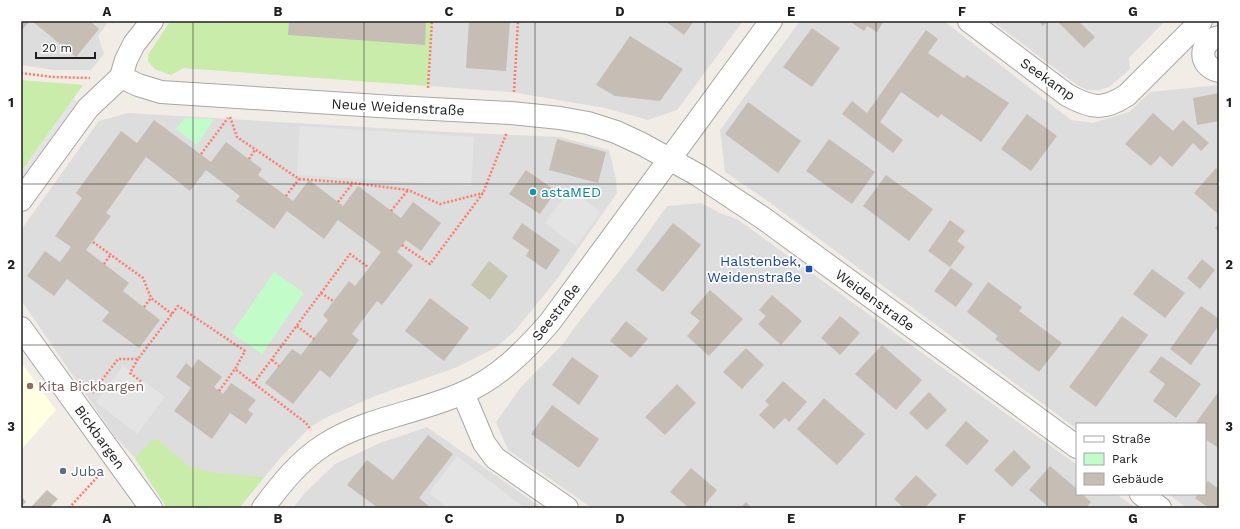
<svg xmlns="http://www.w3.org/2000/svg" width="1240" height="529" viewBox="0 0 1240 529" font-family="'Work Sans',sans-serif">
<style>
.residential{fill:#dedddd}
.education{fill:#ffffe1}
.construction{fill:#c6c6b1}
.grass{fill:#caecaa}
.park{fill:#c2fcc8}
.parking{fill:#e4e4e4}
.building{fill:#c6bdb5}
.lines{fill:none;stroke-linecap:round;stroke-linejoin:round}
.minor-casing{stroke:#a7a7a7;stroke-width:24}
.path{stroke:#ff7a69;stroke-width:2.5;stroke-dasharray:2 2;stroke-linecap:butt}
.minor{stroke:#fff;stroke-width:22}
.grid{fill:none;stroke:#202020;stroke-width:1;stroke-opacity:0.55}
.culture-dot{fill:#0f9aa8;stroke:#fff;stroke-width:1.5}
.transit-dot{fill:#1a4fb4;stroke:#fff;stroke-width:1.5}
.education-dot{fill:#8d6e63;stroke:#fff;stroke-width:1.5}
.service-dot{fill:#5c6f8a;stroke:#fff;stroke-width:1.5}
.labels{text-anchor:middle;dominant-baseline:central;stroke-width:3.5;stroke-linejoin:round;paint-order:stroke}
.street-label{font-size:14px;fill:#202020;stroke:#fff}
.culture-label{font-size:14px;fill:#0d838f;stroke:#fff;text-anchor:start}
.transit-label{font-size:14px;fill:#164399;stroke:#fff;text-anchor:end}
.education-label{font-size:14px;fill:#785e54;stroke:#fff;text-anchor:start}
.service-label{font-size:14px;fill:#4e5e75;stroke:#fff;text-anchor:start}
.neatline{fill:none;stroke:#202020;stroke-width:1.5}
.grid-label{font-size:13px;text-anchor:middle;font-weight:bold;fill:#202020}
</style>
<rect width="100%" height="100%" fill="#f1ede6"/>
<g class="residential">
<polygon points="21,21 109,21 98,36 104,54 91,70 53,70 21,65"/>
<polygon points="171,21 743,21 677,110 648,120 605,108 511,92 183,68 171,75 155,69 148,61 148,55"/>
<polygon points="800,21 944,21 1071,120 1093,123 1129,112 1150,92 1219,85 1219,508 1187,508 1168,494 1205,494 1205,424 1077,424 1077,429 769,202 725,172 720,130"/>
<polygon points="992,21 1165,21 1129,58 1130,69 1109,87 1099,90 1087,90 1077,85"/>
<polygon points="128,113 448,132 560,137 609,150 616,179 617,193 557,279 514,332 495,348 455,368 375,396 325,418 309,428 282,456 239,508 167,508 135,458 113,434 21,300 21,230 99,121"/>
<polygon points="701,203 722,214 737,219 1077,465 1077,494 1116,494 1136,508 592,508 508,450 496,422 521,387 563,344 581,319 633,254 667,206"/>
<polygon points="427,427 542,508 293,508 305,493 335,464 380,443"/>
</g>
<polygon class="education" points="21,362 56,410 21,450"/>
<polygon class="construction" points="489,261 508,276 490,300 471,285"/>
<g class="grass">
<polygon points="170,21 289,21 288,35 424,45 426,21 432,21 428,86 183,68 171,75 155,69 148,61 148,55"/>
<polygon points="21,80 83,85 21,172"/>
<polygon points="155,438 189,466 214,473 264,477 239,508 167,508 135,458"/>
</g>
<g class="park">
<polygon points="185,118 214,119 197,145 176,129"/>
<polygon points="274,272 304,293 262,354 232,333"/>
</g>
<g class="parking">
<polygon points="73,99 80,103 21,186 21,172"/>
<polygon points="300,126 474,137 471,186 297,175"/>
<polygon points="570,189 601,212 576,246 545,223"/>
<polygon points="123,366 165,397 137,434 96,402"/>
<polygon points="457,456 525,508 448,508 429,493"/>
</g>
<g class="building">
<polygon points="21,21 30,21 21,31"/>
<polygon points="32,21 90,21 99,29 76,57"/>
<polygon points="289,21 426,21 425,45 288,35"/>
<polygon points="469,21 510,21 506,71 466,68"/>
<polygon points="665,21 694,21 684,35"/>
<polygon points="849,21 884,21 877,32 867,26 864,31"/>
<polygon points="1038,21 1048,21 1043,26"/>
<polygon points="1057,21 1078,21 1095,37 1084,48"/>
<polygon points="812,28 840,48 812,87 783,67"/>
<polygon points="926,30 938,39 928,53 964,78 967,75 1009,103 981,142 941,114 938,118 901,92 880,122 903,140 893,153 842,114 852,101 867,113"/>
<polygon points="630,36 683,69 660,101 615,96 596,85"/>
<polygon points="1219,93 1219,121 1197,125 1193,98"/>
<polygon points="748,102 801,141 778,173 725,134"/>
<polygon points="1153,113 1173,131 1183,120 1209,143 1201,151 1193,143 1172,167 1160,156 1151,166 1125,144"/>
<polygon points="1027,114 1057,136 1031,171 1001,149"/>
<polygon points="154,120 211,162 226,142 262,169 258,175 293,201 309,180 343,206 358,186 401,218 413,202 441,223 421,251 406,240 397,252 413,265 382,305 377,301 352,334 359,340 330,378 320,370 293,404 265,383 292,349 301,355 328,320 323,315 349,281 355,286 381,252 338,220 324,239 287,211 274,229 236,201 240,196 206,170 190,191 146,157 106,213 111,216 86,250 129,283 123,291 160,320 139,348 102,321 109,312 67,279 54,296 27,276 45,251 60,262 71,247 55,236 82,198 76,193 121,131 137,143"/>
<polygon points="557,139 606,152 598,183 549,170"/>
<polygon points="829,139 875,172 852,204 806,171"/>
<polygon points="1216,168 1219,171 1219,211 1217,213 1194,193"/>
<polygon points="526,170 556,191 540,214 509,194"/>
<polygon points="886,175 933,209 909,241 863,206"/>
<polygon points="950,220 965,231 957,241 965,247 950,267 928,251"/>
<polygon points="522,223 560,250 546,270 526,256 529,250 512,238"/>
<polygon points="673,223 701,245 663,292 636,270"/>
<polygon points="1219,224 1219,232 1215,228"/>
<polygon points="1202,259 1215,270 1200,289 1187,278"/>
<polygon points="951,268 973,284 956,307 934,291"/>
<polygon points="1152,269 1185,293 1165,318 1133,294"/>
<polygon points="988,282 1022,307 1019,311 1062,343 1039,372 995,339 998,336 967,312"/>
<polygon points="710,290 743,319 709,356 687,336 700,321 690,313"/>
<polygon points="772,295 802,321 781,345 758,324 766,316 759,310"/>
<polygon points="430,298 469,328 444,361 405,331"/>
<polygon points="1201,306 1219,319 1219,325 1191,365 1170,349"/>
<polygon points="840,316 860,333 840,355 821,338"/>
<polygon points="1122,316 1148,335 1096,407 1069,387"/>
<polygon points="626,321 648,339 631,358 610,341"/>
<polygon points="882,345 922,380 896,410 855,374"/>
<polygon points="746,348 764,365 742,389 723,372"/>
<polygon points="1161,356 1201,384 1176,418 1153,401 1165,384 1149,372"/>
<polygon points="572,357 599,376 579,405 552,385"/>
<polygon points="198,359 222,377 214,387 223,394 231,383 256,400 248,410 253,414 246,424 230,413 212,439 174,411 191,388 176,377 186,363 192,368"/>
<polygon points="783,381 807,402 789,422 785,418 774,429 759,415 769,405 765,401"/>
<polygon points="677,384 696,403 665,435 645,417"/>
<polygon points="929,392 947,410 927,430 909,413"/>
<polygon points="1217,394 1219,395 1219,445 1217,447 1205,439 1205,424 1195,424"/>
<polygon points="824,398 865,434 837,465 797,429"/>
<polygon points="552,405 599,439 579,468 531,434"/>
<polygon points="966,421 989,441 967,465 945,445"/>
<polygon points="428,435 453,454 419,498 431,508 378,508 347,485 367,460 393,480"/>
<polygon points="1014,450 1031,467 1012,487 994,470"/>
<polygon points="1050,466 1077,489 1077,494 1082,494 1091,502 1086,508 1050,508 1029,490"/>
<polygon points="691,468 717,490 702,508 689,508 670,492"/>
<polygon points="916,475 937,495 925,508 904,508 894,499"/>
<polygon points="1208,481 1219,489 1219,508 1209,508 1195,498 1198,494 1205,494 1205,484"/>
<polygon points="47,490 58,499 49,508 30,508"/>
<polygon points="21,496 26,502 21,507"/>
<polygon points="746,502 752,508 740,508"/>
</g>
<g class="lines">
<g class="minor-casing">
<g id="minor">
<path d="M969,21l98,74c24,13 36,16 60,0l74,-74"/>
<path d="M1219,37c-21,4 -21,30 0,34"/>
<polyline points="121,77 138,85 161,92 394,107 511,113 560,118 588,123 616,132 642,144 698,175 763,218 1077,447"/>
<polyline points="21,200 88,108 121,77 126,60 134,44 152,21"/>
<polyline points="21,328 151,508"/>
<polyline points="463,393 484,443 495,458 567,508"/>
<polyline points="1141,494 1160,508"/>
<path d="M263,508c18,-24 36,-47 61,-63 42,-27 94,-32 139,-52 35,-15 62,-42 87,-71l221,-301"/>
</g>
</g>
<g class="path">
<polyline points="112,21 115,23"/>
<polyline points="21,73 53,77 90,78"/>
<polyline points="428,88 432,21"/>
<polyline points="514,92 518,21"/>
<polyline points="230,117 237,137 299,179 353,183 408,190 440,204 483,193"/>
<polyline points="201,154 228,118"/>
<polyline points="249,159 255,150"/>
<polyline points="286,196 299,179"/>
<polyline points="338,202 353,183"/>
<polyline points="391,211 408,190"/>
<polyline points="93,242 143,278 151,298 172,314"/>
<polyline points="402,245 430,264 483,193 507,132"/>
<polyline points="104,264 111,254"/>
<polyline points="321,293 333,301"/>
<polyline points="144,307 151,298"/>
<polyline points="297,326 314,339"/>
<polyline points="138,359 130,373 142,382"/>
<polyline points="272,360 279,366"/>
<polyline points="254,383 350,254 368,267"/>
<polyline points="219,391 235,369"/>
<polyline points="92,393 118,359 138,359 178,306 245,351 235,369 306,423 311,430"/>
<polyline points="69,508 101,473"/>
</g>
<use href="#minor" class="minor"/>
</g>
<path class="grid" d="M193,21v487M364,21v487M535,21v487M705,21v487M876,21v487M1047,21v487M21,184h1198M21,345h1198"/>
<circle class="culture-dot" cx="533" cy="192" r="4"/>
<rect class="transit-dot" x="805" y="265" width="8" height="8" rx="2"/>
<circle class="education-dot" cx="30" cy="386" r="4"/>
<circle class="service-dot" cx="63" cy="471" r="4"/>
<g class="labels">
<g class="street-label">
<text transform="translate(1048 79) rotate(35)">Seekamp</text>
<text transform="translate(398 107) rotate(3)">Neue Weidenstraße</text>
<text transform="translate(875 300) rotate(36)">Weidenstraße</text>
<text transform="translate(556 312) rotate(-52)">Seestraße</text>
<text transform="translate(100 437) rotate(54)">Bickbargen</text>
</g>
<g class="culture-label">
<text x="541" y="192">astaMED</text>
</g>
<g class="transit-label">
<text x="801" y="261">Halstenbek,<tspan x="801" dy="16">Weidenstraße</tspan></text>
</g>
<g class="education-label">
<text x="38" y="386">Kita Bickbargen</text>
</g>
<g class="service-label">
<text x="71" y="471">Juba</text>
</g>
</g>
<rect width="1240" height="529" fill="none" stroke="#ffffff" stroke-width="44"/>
<rect x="1076" y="423" width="130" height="72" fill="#ffffff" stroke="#a6a6a6"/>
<rect x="1084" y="436" width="20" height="6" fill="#ffffff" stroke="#a6a6a6"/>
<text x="1112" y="443" font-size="12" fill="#202020">Straße</text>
<rect x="1084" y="453" width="20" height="12" fill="#c2fcc8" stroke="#a6a6a6"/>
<text x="1112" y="463" font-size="12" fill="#202020">Park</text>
<rect x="1084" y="473" width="20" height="12" fill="#c6bdb5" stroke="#a6a6a6"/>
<text x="1112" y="483" font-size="12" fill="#202020">Gebäude</text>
<path d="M36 52v6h59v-6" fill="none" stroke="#202020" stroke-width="2"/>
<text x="42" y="52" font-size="12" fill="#202020" stroke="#ffffff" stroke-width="3" paint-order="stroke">20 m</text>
<rect x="22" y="22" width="1196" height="485" class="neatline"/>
<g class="grid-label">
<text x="107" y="16">A</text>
<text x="278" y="16">B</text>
<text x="449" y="16">C</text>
<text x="620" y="16">D</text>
<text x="791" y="16">E</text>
<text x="962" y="16">F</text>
<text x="1133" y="16">G</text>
<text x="11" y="107">1</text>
<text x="1229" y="107">1</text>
<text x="11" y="269">2</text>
<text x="1229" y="269">2</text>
<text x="11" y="431">3</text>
<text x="1229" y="431">3</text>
<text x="107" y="523">A</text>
<text x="278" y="523">B</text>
<text x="449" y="523">C</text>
<text x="620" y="523">D</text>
<text x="791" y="523">E</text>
<text x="962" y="523">F</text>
<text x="1133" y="523">G</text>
</g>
</svg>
